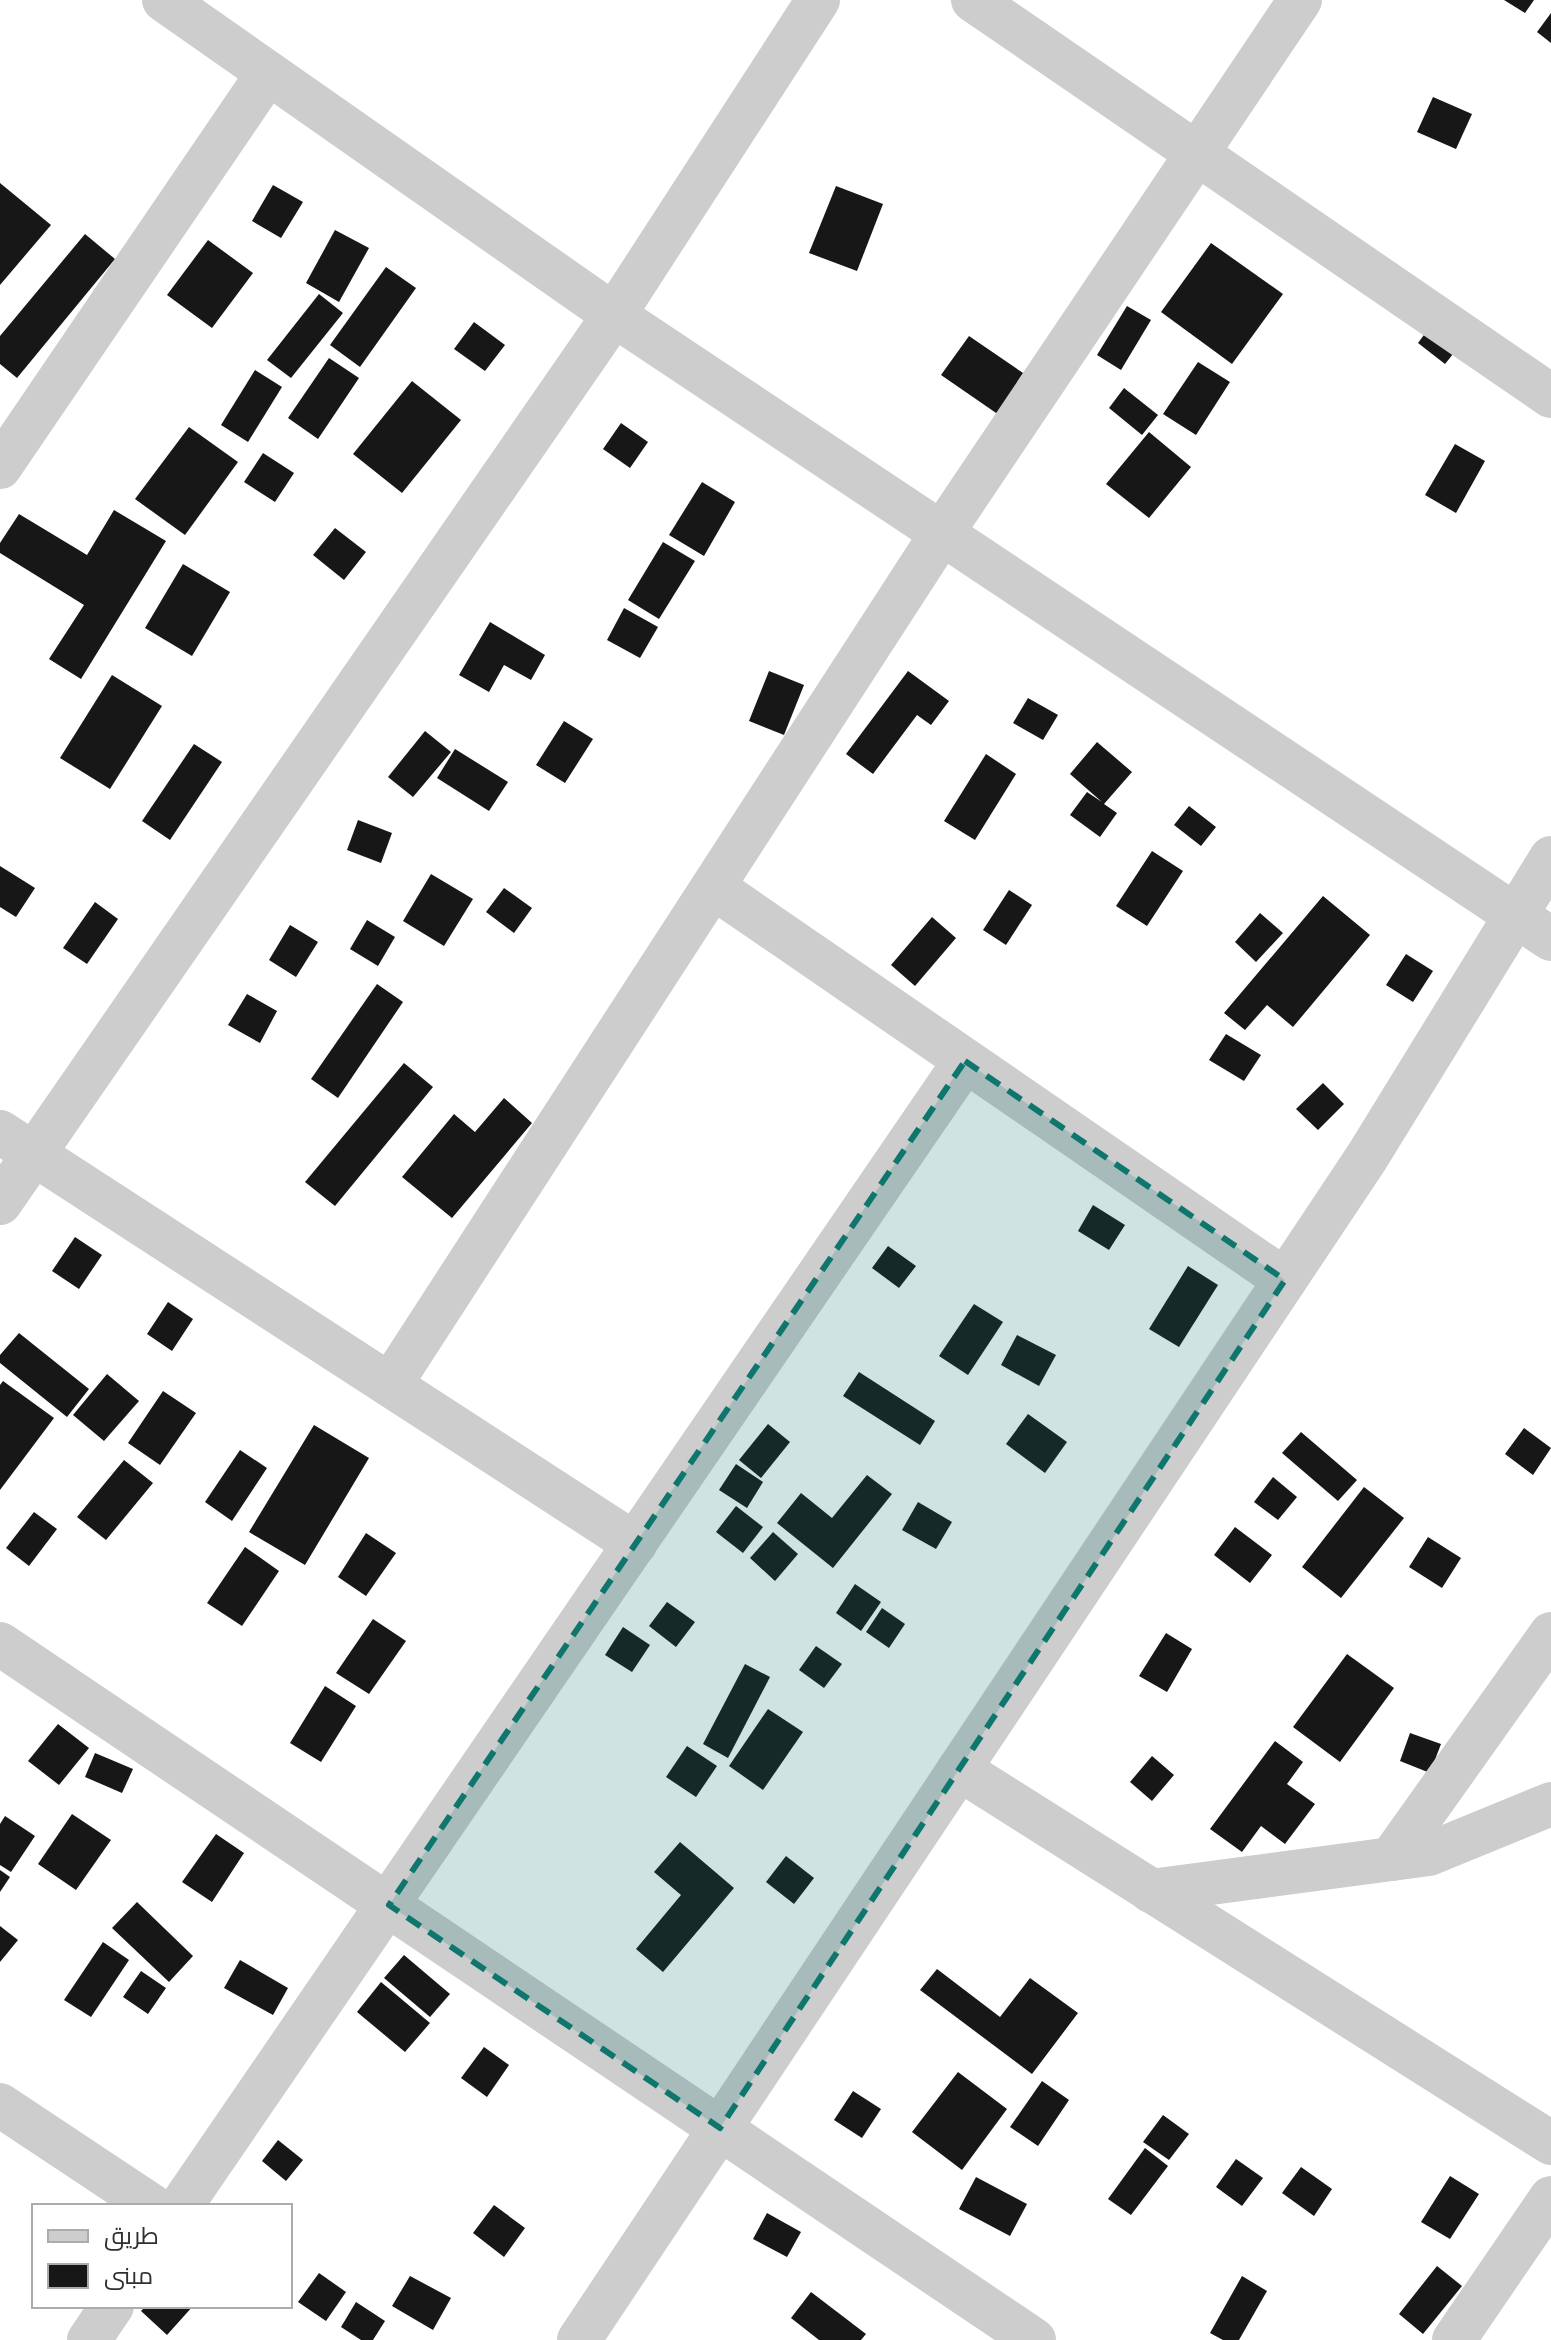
<svg xmlns="http://www.w3.org/2000/svg" width="1551" height="2340" viewBox="0 0 1551 2340" font-family="Cabin,Cairo,sans-serif">
<style>
.building{fill:#171717}
.lines{fill:none;stroke-linecap:round;stroke-linejoin:round}
.street{stroke:#cdcdcd;stroke-width:44}
.marked{fill:#0f766e;fill-opacity:0.2;stroke:#0f766e;stroke-width:6;stroke-dasharray:16 10;stroke-linejoin:round}
</style>
<rect width="100%" height="100%" fill="#fff"/>
<g class="building">
<polygon points="1504,0 1534,0 1525,13"/>
<polygon points="1551,13 1551,43 1537,32"/>
<polygon points="1433,97 1472,114 1456,149 1417,132"/>
<polygon points="0,183 51,225 0,285"/>
<polygon points="273,185 303,202 281,238 252,221"/>
<polygon points="836,186 883,204 857,271 809,253"/>
<polygon points="335,230 369,248 339,302 306,283"/>
<polygon points="85,234 115,259 17,378 0,364 0,336"/>
<polygon points="208,240 253,273 212,328 167,295"/>
<polygon points="1211,243 1283,294 1232,364 1161,312"/>
<polygon points="386,267 416,288 360,367 330,345"/>
<polygon points="319,294 343,313 291,378 267,360"/>
<polygon points="1127,306 1151,320 1121,370 1097,355"/>
<polygon points="1438,316 1466,338 1445,364 1418,343"/>
<polygon points="474,322 505,345 485,371 454,349"/>
<polygon points="969,336 1026,375 999,415 941,375"/>
<polygon points="329,358 359,378 318,439 288,418"/>
<polygon points="1198,362 1230,382 1196,435 1163,414"/>
<polygon points="255,370 282,387 248,442 221,425"/>
<polygon points="412,381 461,420 402,493 353,454"/>
<polygon points="1124,388 1158,415 1142,435 1109,408"/>
<polygon points="621,423 648,442 630,468 603,449"/>
<polygon points="189,427 238,462 185,535 135,499"/>
<polygon points="1149,432 1191,467 1149,518 1106,484"/>
<polygon points="1455,444 1485,461 1456,513 1425,495"/>
<polygon points="263,453 294,473 275,502 244,482"/>
<polygon points="702,482 735,502 704,556 669,535"/>
<polygon points="114,510 166,541 81,679 49,659 84,605 0,553 0,543 19,514 87,555"/>
<polygon points="335,528 366,552 344,580 313,555"/>
<polygon points="663,542 695,561 659,619 628,600"/>
<polygon points="183,564 230,592 192,656 145,628"/>
<polygon points="624,608 658,627 640,658 607,640"/>
<polygon points="490,622 545,655 531,680 504,665 489,692 459,675"/>
<polygon points="769,671 804,685 784,735 749,721"/>
<polygon points="908,671 949,701 931,725 917,715 873,774 846,754"/>
<polygon points="112,675 162,706 110,789 60,758"/>
<polygon points="1028,698 1058,715 1043,740 1013,723"/>
<polygon points="564,721 593,739 565,783 536,765"/>
<polygon points="425,731 451,752 413,797 388,777"/>
<polygon points="1097,742 1132,772 1104,804 1117,813 1100,837 1070,815 1087,792 1102,802 1070,774"/>
<polygon points="194,744 222,762 170,840 142,821"/>
<polygon points="455,749 508,782 489,811 437,778"/>
<polygon points="986,754 1016,774 975,840 944,821"/>
<polygon points="1189,806 1216,827 1201,846 1174,825"/>
<polygon points="358,820 392,833 381,863 347,850"/>
<polygon points="1152,851 1183,871 1147,926 1116,906"/>
<polygon points="0,866 35,888 16,917 0,907"/>
<polygon points="431,874 473,899 444,946 403,921"/>
<polygon points="504,888 532,908 514,933 486,912"/>
<polygon points="1009,890 1032,905 1006,945 983,930"/>
<polygon points="1323,896 1370,935 1293,1027 1267,1005 1245,1030 1224,1013"/>
<polygon points="95,902 118,919 87,964 63,948"/>
<polygon points="1260,913 1283,933 1256,962 1235,942"/>
<polygon points="932,917 956,938 915,986 891,965"/>
<polygon points="367,920 395,937 378,966 350,949"/>
<polygon points="290,925 318,942 296,977 269,960"/>
<polygon points="1406,954 1433,971 1413,1002 1386,985"/>
<polygon points="377,984 403,1002 338,1098 311,1079"/>
<polygon points="247,994 277,1011 260,1043 228,1025"/>
<polygon points="1226,1034 1261,1055 1244,1081 1209,1060"/>
<polygon points="404,1063 433,1087 335,1206 305,1182"/>
<polygon points="1323,1083 1344,1104 1318,1130 1296,1109"/>
<polygon points="504,1098 532,1123 452,1218 402,1177 454,1114 475,1132"/>
<polygon points="1093,1205 1125,1225 1109,1250 1078,1231"/>
<polygon points="75,1237 102,1255 79,1289 52,1271"/>
<polygon points="888,1246 916,1266 899,1288 872,1268"/>
<polygon points="1188,1266 1218,1285 1179,1347 1149,1329"/>
<polygon points="168,1302 193,1319 172,1351 147,1334"/>
<polygon points="974,1304 1003,1322 968,1375 939,1356"/>
<polygon points="19,1333 89,1389 67,1417 0,1363 0,1355"/>
<polygon points="1017,1335 1056,1355 1039,1386 1001,1365"/>
<polygon points="859,1372 935,1421 920,1445 843,1396"/>
<polygon points="107,1374 139,1401 104,1441 73,1415"/>
<polygon points="3,1381 54,1418 0,1490 0,1385"/>
<polygon points="163,1391 196,1413 160,1465 128,1443"/>
<polygon points="1028,1414 1067,1442 1045,1473 1006,1444"/>
<polygon points="768,1424 790,1442 761,1478 739,1460"/>
<polygon points="314,1425 369,1458 305,1565 249,1532"/>
<polygon points="1524,1428 1551,1448 1533,1475 1505,1454"/>
<polygon points="1301,1432 1357,1480 1338,1501 1282,1453"/>
<polygon points="240,1450 267,1468 232,1521 205,1502"/>
<polygon points="124,1460 153,1483 106,1540 77,1517"/>
<polygon points="736,1464 763,1482 747,1508 719,1490"/>
<polygon points="867,1475 892,1494 833,1568 777,1523 801,1493 832,1518"/>
<polygon points="1273,1477 1297,1497 1278,1520 1254,1502"/>
<polygon points="1364,1487 1404,1518 1341,1598 1302,1567"/>
<polygon points="918,1502 952,1522 936,1549 902,1530"/>
<polygon points="736,1506 763,1527 743,1553 716,1532"/>
<polygon points="34,1512 57,1529 29,1566 6,1548"/>
<polygon points="1235,1527 1272,1555 1250,1583 1214,1555"/>
<polygon points="773,1532 798,1554 775,1581 750,1558"/>
<polygon points="366,1533 396,1553 366,1596 338,1577"/>
<polygon points="1428,1537 1461,1558 1442,1588 1409,1567"/>
<polygon points="245,1547 279,1571 242,1626 207,1603"/>
<polygon points="855,1584 881,1602 861,1631 836,1613"/>
<polygon points="667,1602 695,1622 676,1647 649,1626"/>
<polygon points="882,1608 905,1624 889,1648 866,1632"/>
<polygon points="373,1619 406,1641 369,1694 336,1673"/>
<polygon points="623,1627 650,1645 632,1672 605,1655"/>
<polygon points="1166,1633 1192,1649 1167,1692 1139,1676"/>
<polygon points="816,1646 842,1664 824,1688 799,1670"/>
<polygon points="1347,1654 1394,1688 1340,1762 1293,1727"/>
<polygon points="745,1664 770,1677 728,1758 703,1744"/>
<polygon points="325,1686 356,1706 321,1762 290,1743"/>
<polygon points="768,1709 803,1732 763,1790 729,1766"/>
<polygon points="58,1724 89,1748 59,1785 28,1761"/>
<polygon points="1410,1733 1441,1744 1430,1773 1400,1761"/>
<polygon points="1275,1741 1303,1762 1287,1784 1315,1804 1285,1844 1261,1826 1242,1852 1210,1829"/>
<polygon points="687,1746 717,1766 696,1797 666,1777"/>
<polygon points="95,1753 133,1769 122,1793 85,1777"/>
<polygon points="1152,1756 1174,1775 1152,1801 1130,1782"/>
<polygon points="72,1814 111,1840 76,1890 38,1864"/>
<polygon points="5,1816 35,1836 11,1872 0,1865 0,1824"/>
<polygon points="216,1834 244,1853 212,1902 182,1882"/>
<polygon points="680,1842 734,1888 663,1972 636,1949 681,1895 654,1872"/>
<polygon points="786,1856 814,1878 794,1904 766,1882"/>
<polygon points="0,1870 10,1877 0,1892"/>
<polygon points="137,1902 193,1956 169,1982 112,1928"/>
<polygon points="0,1926 18,1940 0,1962"/>
<polygon points="103,1942 129,1960 91,2017 64,2000"/>
<polygon points="404,1955 450,1994 430,2017 384,1978"/>
<polygon points="240,1960 288,1988 273,2015 224,1988"/>
<polygon points="937,1969 1000,2017 1030,1978 1078,2013 1032,2074 920,1990"/>
<polygon points="141,1971 166,1988 148,2014 123,1997"/>
<polygon points="381,1982 430,2023 405,2052 357,2012"/>
<polygon points="484,2047 509,2065 487,2097 461,2078"/>
<polygon points="958,2072 1007,2109 962,2170 912,2132"/>
<polygon points="1042,2081 1069,2100 1038,2146 1010,2127"/>
<polygon points="853,2091 881,2109 862,2138 834,2120"/>
<polygon points="1163,2115 1189,2134 1169,2160 1143,2142"/>
<polygon points="278,2140 303,2160 286,2181 262,2161"/>
<polygon points="1145,2148 1168,2166 1131,2215 1108,2199"/>
<polygon points="1236,2159 1263,2178 1242,2206 1216,2187"/>
<polygon points="1301,2167 1332,2189 1314,2216 1282,2193"/>
<polygon points="1450,2176 1479,2194 1450,2239 1421,2222"/>
<polygon points="976,2177 1027,2204 1010,2236 959,2209"/>
<polygon points="494,2205 525,2228 504,2257 473,2233"/>
<polygon points="767,2213 801,2232 787,2257 753,2239"/>
<polygon points="1437,2266 1462,2286 1423,2334 1399,2314"/>
<polygon points="319,2273 346,2292 326,2321 298,2302"/>
<polygon points="410,2276 451,2298 433,2330 392,2306"/>
<polygon points="1242,2276 1267,2291 1239,2340 1223,2340 1210,2333"/>
<polygon points="811,2292 866,2334 861,2340 819,2340 791,2318"/>
<polygon points="356,2302 385,2321 373,2340 361,2340 341,2327"/>
<polygon points="146,2306 193,2306 167,2335 141,2311"/>
</g>
<g class="lines">
<g class="street">
<polyline points="164,0 614,315 1551,939"/>
<polyline points="973,0 1551,396"/>
<polyline points="0,467 268,73"/>
<polyline points="713,887 1285,1280"/>
<polyline points="0,1132 635,1544"/>
<polyline points="0,1203 614,315 818,0"/>
<polyline points="390,1385 942,533 1300,0"/>
<polyline points="0,1644 1034,2340"/>
<polyline points="959,1769 1551,2143"/>
<polyline points="1391,1859 1551,1634"/>
<polyline points="1151,1891 1429,1854 1551,1804"/>
<polyline points="0,2105 152,2206"/>
<polyline points="181,2206 965,1061"/>
<polyline points="89,2340 112,2306"/>
<polyline points="579,2340 1367,1157 1551,858"/>
<polyline points="1454,2340 1551,2198"/>
</g>
</g>
<path class="marked" d="M965,1061l320,219 -565,848 -331,-223z"/>
<rect x="32" y="2204" width="260" height="104" fill="#ffffff" stroke="#acacac" stroke-width="2"/>
<rect x="48" y="2230" width="40" height="12" fill="#cdcdcd" stroke="#acacac" stroke-width="2"/>
<text x="104" y="2244" font-size="24" fill="#303030">طريق</text>
<rect x="48" y="2264" width="40" height="24" fill="#171717" stroke="#acacac" stroke-width="2"/>
<text x="104" y="2284" font-size="24" fill="#303030">مبنى</text>
</svg>
